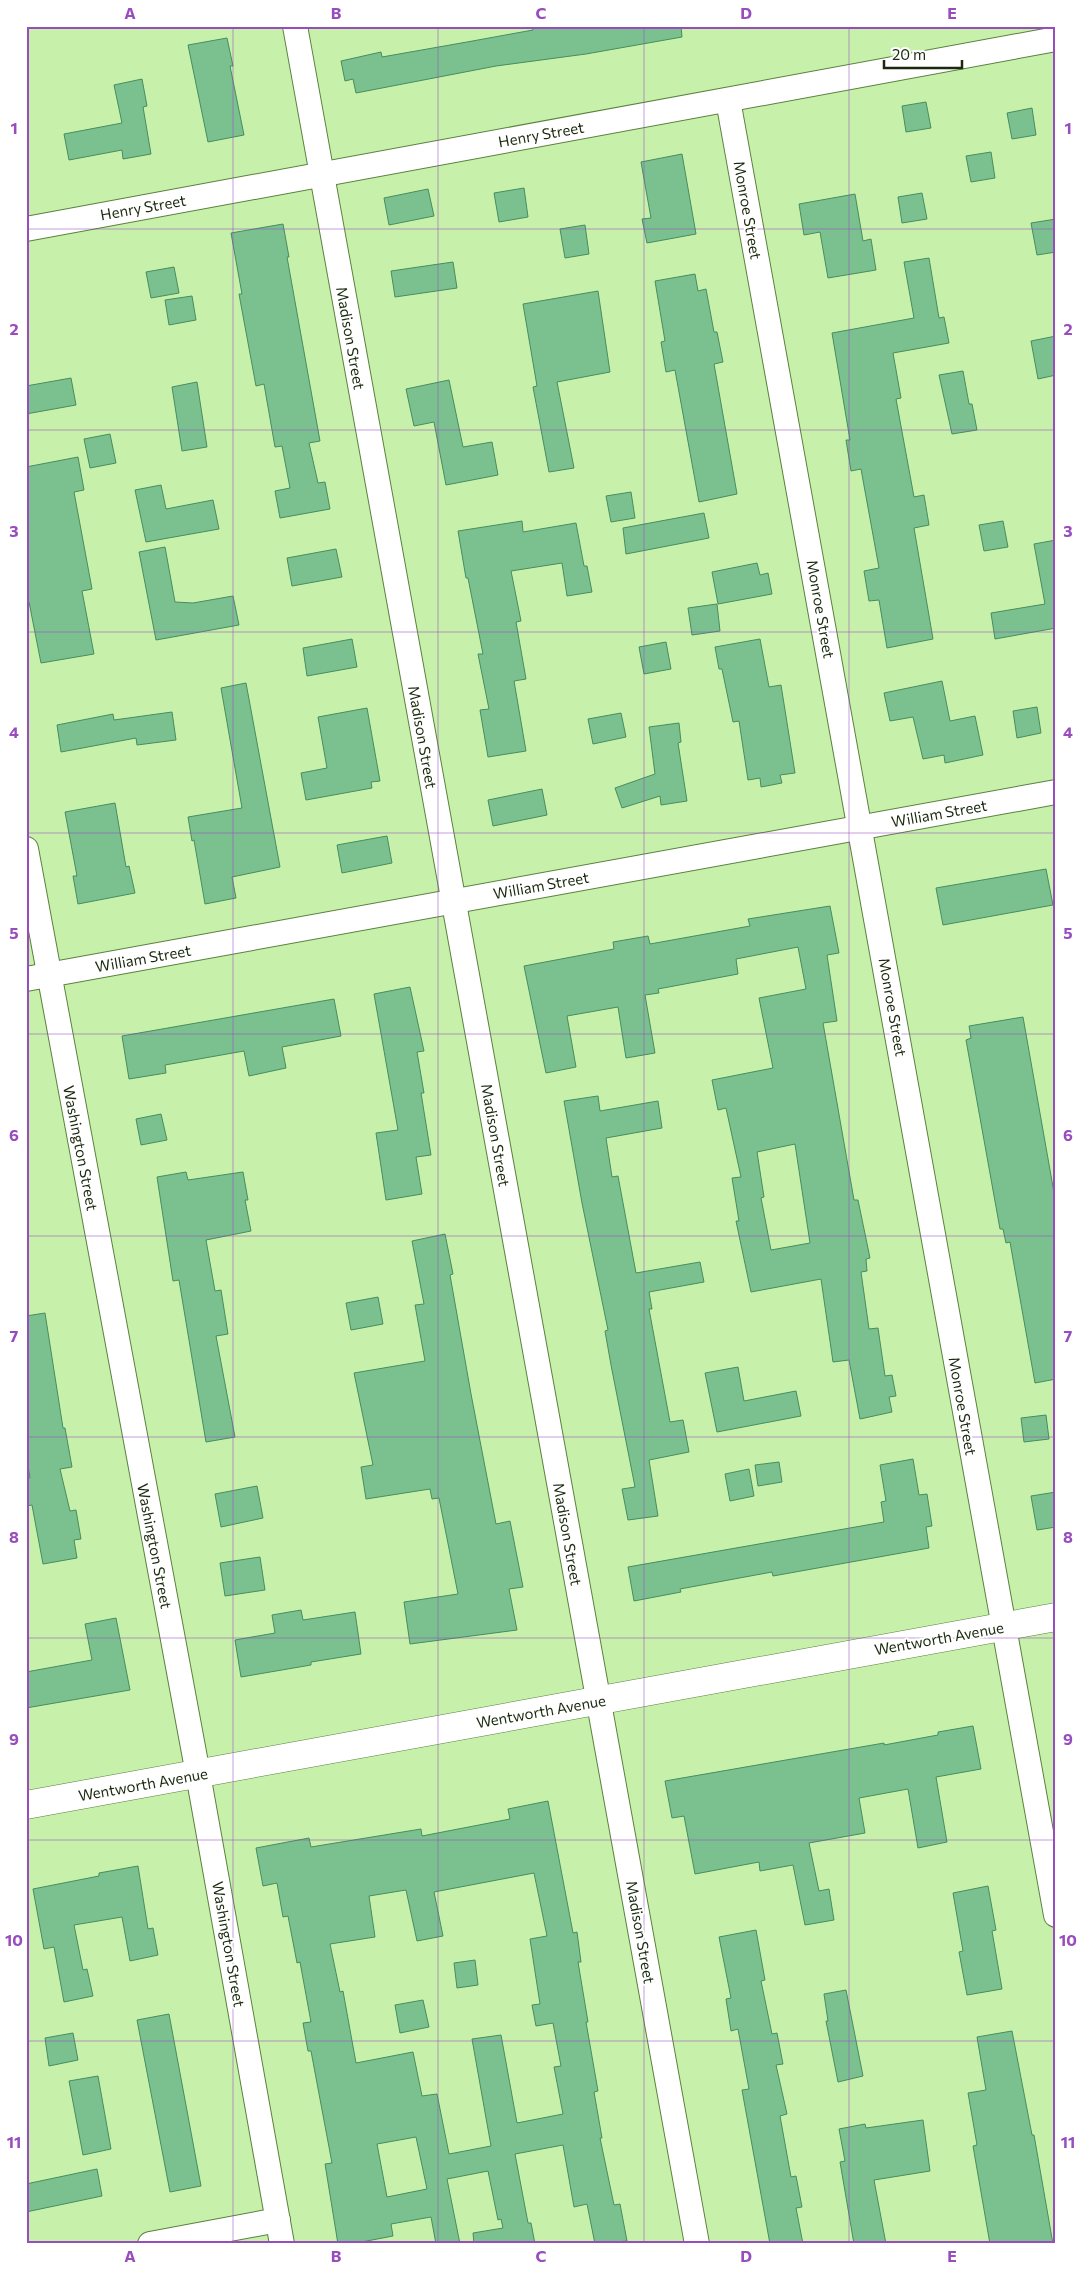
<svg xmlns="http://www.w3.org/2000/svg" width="1082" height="2270" viewBox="0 0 1082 2270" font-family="Commissioner,sans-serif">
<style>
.building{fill:#7bc190;stroke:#478d5e;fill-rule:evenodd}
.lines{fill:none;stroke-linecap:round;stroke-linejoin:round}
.minor-casing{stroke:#5b803f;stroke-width:26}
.tertiary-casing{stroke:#5b803f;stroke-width:29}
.minor{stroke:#fff;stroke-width:24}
.tertiary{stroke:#fff;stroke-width:28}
.grid{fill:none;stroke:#984cbd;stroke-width:1;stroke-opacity:0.55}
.labels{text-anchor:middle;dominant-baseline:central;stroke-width:4;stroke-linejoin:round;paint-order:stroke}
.street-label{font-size:15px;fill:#1b2a0f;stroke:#fff}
.neatline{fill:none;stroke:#984cbd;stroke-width:2}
.grid-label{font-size:16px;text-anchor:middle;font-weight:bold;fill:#984cbd}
</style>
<rect width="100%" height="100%" fill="#c7f0aa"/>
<g class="building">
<polygon points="532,26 681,26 682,37 586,54 496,66 356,93 353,79 345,81 341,61 381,52 382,57 467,42 533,30"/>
<polygon points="227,38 233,66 230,66 244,135 208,142 188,45"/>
<polygon points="142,79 147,106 143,107 151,154 123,159 122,150 69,160 64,134 122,123 114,85"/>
<polygon points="926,102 931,128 906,132 902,106"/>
<polygon points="1032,108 1036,135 1012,139 1007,113"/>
<polygon points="991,152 995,178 971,182 966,156"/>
<polygon points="682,154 696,234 647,243 642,219 651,218 641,162"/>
<polygon points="524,188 528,217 499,222 494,193"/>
<polygon points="428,189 434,216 389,225 384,198"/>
<polygon points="922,193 927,219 902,223 898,197"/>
<polygon points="855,194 863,241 871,239 876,270 828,278 820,232 804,235 799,204"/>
<polygon points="1056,219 1056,252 1037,255 1031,223"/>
<polygon points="283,224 289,257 287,257 320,441 309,443 318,483 325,482 330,509 280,518 275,491 290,488 282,446 275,447 264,384 256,386 239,294 242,294 231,233"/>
<polygon points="585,225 589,254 565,258 560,229"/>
<polygon points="929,258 939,318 944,317 949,343 893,353 901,398 896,399 914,497 924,495 929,525 914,528 933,639 887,648 879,600 869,601 864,571 879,568 861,469 851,471 846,440 850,440 832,333 914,318 904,262"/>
<polygon points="453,262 457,288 395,297 391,271"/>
<polygon points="174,267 179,293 151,298 146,272"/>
<polygon points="695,274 698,291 706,289 714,332 717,332 723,362 714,364 737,494 699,502 675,370 666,372 661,342 665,341 655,281"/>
<polygon points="598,291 610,372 557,382 574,468 549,472 533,387 537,386 523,304"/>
<polygon points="192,296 196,320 169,325 165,300"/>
<polygon points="1056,336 1056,375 1038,379 1031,341"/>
<polygon points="963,371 969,404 972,404 977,430 952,434 939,375"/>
<polygon points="71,378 76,405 26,414 26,386"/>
<polygon points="449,380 463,447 492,442 498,475 446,485 434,422 414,426 406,389"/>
<polygon points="197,382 207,447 182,451 172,387"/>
<polygon points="110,434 116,463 90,468 84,439"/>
<polygon points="78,457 84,490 74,492 92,589 82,591 94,654 41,663 29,602 26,603 26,467"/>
<polygon points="161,485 166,509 213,500 219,529 146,542 135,490"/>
<polygon points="631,492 635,518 611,522 606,496"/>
<polygon points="704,513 709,538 626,554 623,528"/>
<polygon points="522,521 523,532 576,523 584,566 587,566 592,592 567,596 562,563 511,571 521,621 516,622 526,679 514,681 526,751 488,757 480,710 489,709 478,654 483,654 468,578 466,578 458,531"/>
<polygon points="1003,521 1008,547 984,551 979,525"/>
<polygon points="1056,540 1056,628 995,639 991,613 1045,604 1034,544"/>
<polygon points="165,547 175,602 193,603 233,596 239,625 156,640 139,552"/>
<polygon points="336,549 342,577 292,586 287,558"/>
<polygon points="757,563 760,575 768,573 772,594 718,604 712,572"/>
<polygon points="717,604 720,631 692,635 688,608"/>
<polygon points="352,639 357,667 307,676 303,648"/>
<polygon points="760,639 769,687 781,685 795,773 780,775 782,783 761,787 760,778 748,780 739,721 733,722 722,669 719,669 715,647"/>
<polygon points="666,642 671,669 644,674 639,647"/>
<polygon points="942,681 950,721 975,716 983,755 945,763 944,755 923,759 913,717 890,721 884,693"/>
<polygon points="246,683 280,867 232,877 236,898 205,904 194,840 192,841 188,817 242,808 221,688"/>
<polygon points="1037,707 1041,733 1017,738 1013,711"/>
<polygon points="367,708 380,781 371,782 372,788 306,800 301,773 327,768 318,717"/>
<polygon points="172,712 176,740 137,745 136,738 61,752 57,725 113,714 114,720"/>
<polygon points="621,713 626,737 593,744 588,719"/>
<polygon points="679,723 681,742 678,743 687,801 661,805 660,796 622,808 615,788 655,774 649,727"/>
<polygon points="542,789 547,815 493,826 488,800"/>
<polygon points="115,803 126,867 129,866 135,893 78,904 73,876 77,876 65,812"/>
<polygon points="387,836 392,863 342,873 337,845"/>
<polygon points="1046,869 1053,905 943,925 936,888"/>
<path d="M830,906l9,47 -12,2 10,66 -14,2 31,177h4l12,58 -4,1 1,12 -6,1 8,57 9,-1 7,48 7,-1 4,21 -7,1 3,15 -32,7 -11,-59 -16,2 -12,-83 -70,13 -15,-71h3l-7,-43 9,-1 -15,-69 -8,2 -6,-30 61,-12 -14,-70 47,-9 -8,-42 -62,12 2,15 -80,15 1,4 -14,2 10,58 -29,5 -8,-51 -51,9 9,51 -30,6 -22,-107 90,-17 -1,-7 35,-6 2,8 100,-18 -2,-7zM795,1144l15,99 -39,7 -10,-52 3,-1 -7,-45z"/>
<polygon points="410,987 424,1051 417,1052 424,1093 421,1093 431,1155 416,1157 422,1194 386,1200 376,1133 398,1130 374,994"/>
<polygon points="334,999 341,1036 282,1047 286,1068 249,1076 244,1051 165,1065 166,1073 129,1079 122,1036"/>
<polygon points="1023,1017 1056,1204 1056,1379 1035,1383 1010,1242 1006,1243 1003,1229 1000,1229 966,1040 971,1038 969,1026"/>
<polygon points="598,1096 600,1111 658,1101 662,1128 606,1138 612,1177 618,1176 636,1273 700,1262 704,1282 649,1292 652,1309 649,1309 670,1422 683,1420 689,1452 649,1460 658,1516 628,1520 622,1489 635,1487 611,1365 605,1331 608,1330 582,1203 564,1101"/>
<polygon points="161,1114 167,1140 141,1145 136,1119"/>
<polygon points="186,1172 188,1180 243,1172 248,1200 245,1200 251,1231 206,1240 215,1291 221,1290 228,1334 216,1336 235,1437 206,1442 179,1280 173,1281 157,1177"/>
<polygon points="445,1234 453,1274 450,1275 471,1394 496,1524 510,1521 523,1587 509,1589 517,1630 410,1644 404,1602 458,1594 439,1498 432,1499 430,1489 366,1499 361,1467 373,1465 354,1373 425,1361 415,1305 424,1304 412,1241"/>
<polygon points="378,1297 383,1324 351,1330 346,1303"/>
<polygon points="45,1313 63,1428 65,1428 72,1467 60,1469 70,1511 76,1510 81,1539 74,1540 77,1558 43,1564 32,1505 26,1506 26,1479 30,1478 26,1454 26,1316"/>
<polygon points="738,1367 744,1401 796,1391 801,1416 717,1432 705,1373"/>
<polygon points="1046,1415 1049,1439 1024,1442 1021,1418"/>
<polygon points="913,1459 919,1495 927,1494 932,1526 926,1527 929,1548 773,1576 772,1572 680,1589 681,1592 634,1601 628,1567 884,1522 881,1502 886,1501 880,1465"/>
<polygon points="779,1462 782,1482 758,1486 755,1465"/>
<polygon points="749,1469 754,1496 730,1501 725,1474"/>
<polygon points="257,1486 263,1518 221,1527 215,1494"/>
<polygon points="1056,1492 1056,1527 1037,1530 1031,1496"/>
<polygon points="260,1557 265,1590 225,1596 220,1563"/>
<polygon points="301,1610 303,1620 355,1612 361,1654 311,1662 311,1665 241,1677 235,1640 275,1633 272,1615"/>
<polygon points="116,1618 130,1690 26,1708 26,1672 92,1660 85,1624"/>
<polygon points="973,1726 981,1769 936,1777 947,1842 918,1848 908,1789 859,1798 865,1833 809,1843 819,1891 829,1889 834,1920 805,1925 793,1865 760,1871 759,1862 695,1874 684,1816 672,1818 665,1781 884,1743 884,1745 938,1735 938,1732"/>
<path d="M548,1801l25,132 4,-1 4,30h-3l10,60h-2l12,69 -4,1 8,46h-2l14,67 6,-1 7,37 -32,3 -8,-40 -13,3 -11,-62 -48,9 13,69h3l4,21h-61l-1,-11 30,-5 -2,-9 -3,1 -10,-49 -41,8 13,65h-24l-5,-27 -40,7 2,12 -42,8h-13l-13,-80 7,-1 -21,-112h-3l-5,-28 8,-1 -11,-60 -3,1 -9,-47 -5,1 -6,-34 -14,3 -7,-38 53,-10 2,9 110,-18 1,7 88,-17 -2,-10zM534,1873l13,63 -17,3 10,65 -8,1 4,21 17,-3 8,43 -7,1 9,47 -46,9 -16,-88 -29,4 19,107 -42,8 -12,-60 -15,2 -9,-44 -57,11 -13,-72 -3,1 -10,-48 45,-7 -6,-41 37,-6 11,51 26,-5 -9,-44zM416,2137l11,52 -40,8 -10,-53z"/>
<polygon points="138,1866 148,1929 153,1928 158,1955 130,1961 122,1917 74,1925 83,1970 87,1969 93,1996 64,2002 54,1947 44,1949 33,1889 99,1876 99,1873"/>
<polygon points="988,1886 996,1930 992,1931 1002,1989 967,1995 959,1952 963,1951 953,1893"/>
<polygon points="756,1930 765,1980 761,1981 772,2034 777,2033 783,2064 776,2065 787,2114 780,2116 791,2177 796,2176 802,2207 796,2208 803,2244 770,2244 742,2090 749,2089 738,2029 731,2031 726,1999 731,1998 719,1937"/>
<polygon points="475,1960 478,1985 457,1988 454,1963"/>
<polygon points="846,1990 863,2076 838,2082 826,2021 828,2021 824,1994"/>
<polygon points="423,2000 429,2027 400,2033 395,2005"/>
<polygon points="169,2014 201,2186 170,2192 137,2020"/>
<polygon points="1012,2031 1032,2135 1034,2135 1053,2244 990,2244 973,2146 977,2145 968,2093 986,2090 977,2037"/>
<polygon points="73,2033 78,2060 49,2066 45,2038"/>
<polygon points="98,2076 111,2149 83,2155 69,2081"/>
<polygon points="923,2120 930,2171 874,2180 886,2244 854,2244 840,2162 845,2161 839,2129 865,2124 866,2128"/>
<polygon points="97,2169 102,2196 26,2212 26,2184"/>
</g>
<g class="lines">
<g class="minor-casing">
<g id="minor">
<polyline points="295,26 697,2244"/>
<polyline points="728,100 1056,1915"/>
<polyline points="26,229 1056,39"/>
<polyline points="26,849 198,1774 282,2244"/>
<polyline points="26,979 1056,792"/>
<polyline points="150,2244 278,2220"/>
</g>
</g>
<g class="tertiary-casing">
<polyline id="tertiary" points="26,1805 1056,1617"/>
</g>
<use href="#minor" class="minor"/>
<use href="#tertiary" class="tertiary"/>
</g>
<path class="grid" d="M233,26v2218M438,26v2218M644,26v2218M849,26v2218M26,229h1030M26,430h1030M26,632h1030M26,833h1030M26,1034h1030M26,1236h1030M26,1437h1030M26,1638h1030M26,1840h1030M26,2041h1030"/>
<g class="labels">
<g class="street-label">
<text transform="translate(541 134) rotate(-10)">Henry Street</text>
<text transform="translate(143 207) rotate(-10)">Henry Street</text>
<text transform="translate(748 210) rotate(80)">Monroe Street</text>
<text transform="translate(351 338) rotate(80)">Madison Street</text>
<text transform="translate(821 609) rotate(80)">Monroe Street</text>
<text transform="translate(423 737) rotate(80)">Madison Street</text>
<text transform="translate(939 813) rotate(-10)">William Street</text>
<text transform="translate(541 885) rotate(-10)">William Street</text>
<text transform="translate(143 958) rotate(-10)">William Street</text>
<text transform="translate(893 1007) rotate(80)">Monroe Street</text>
<text transform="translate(496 1135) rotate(80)">Madison Street</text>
<text transform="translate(81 1148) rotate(79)">Washington Street</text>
<text transform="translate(963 1406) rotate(80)">Monroe Street</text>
<text transform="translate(568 1534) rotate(80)">Madison Street</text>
<text transform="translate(155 1546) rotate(79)">Washington Street</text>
<text transform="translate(939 1638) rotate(-10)">Wentworth Avenue</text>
<text transform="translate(541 1711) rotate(-10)">Wentworth Avenue</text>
<text transform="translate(143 1784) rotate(-10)">Wentworth Avenue</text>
<text transform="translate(641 1932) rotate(80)">Madison Street</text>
<text transform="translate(229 1944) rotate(80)">Washington Street</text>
</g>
</g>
<rect width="1082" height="2270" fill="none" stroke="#ffffff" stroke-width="55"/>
<path d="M884 60v8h78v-8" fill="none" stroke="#1b2a0f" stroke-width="2.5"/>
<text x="892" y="60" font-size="15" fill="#1b2a0f" stroke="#ffffff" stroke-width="4" paint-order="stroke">20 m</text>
<rect x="28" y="28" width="1026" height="2214" class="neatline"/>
<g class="grid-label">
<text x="130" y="19">A</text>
<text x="336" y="19">B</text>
<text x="541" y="19">C</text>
<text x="746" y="19">D</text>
<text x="952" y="19">E</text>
<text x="14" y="134">1</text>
<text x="1068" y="134">1</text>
<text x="14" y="335">2</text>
<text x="1068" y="335">2</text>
<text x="14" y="537">3</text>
<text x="1068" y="537">3</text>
<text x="14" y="738">4</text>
<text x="1068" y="738">4</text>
<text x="14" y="939">5</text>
<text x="1068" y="939">5</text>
<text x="14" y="1141">6</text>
<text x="1068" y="1141">6</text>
<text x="14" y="1342">7</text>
<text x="1068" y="1342">7</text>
<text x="14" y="1543">8</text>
<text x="1068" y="1543">8</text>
<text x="14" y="1745">9</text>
<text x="1068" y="1745">9</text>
<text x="14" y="1946">10</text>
<text x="1068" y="1946">10</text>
<text x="14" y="2148">11</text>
<text x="1068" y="2148">11</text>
<text x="130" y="2262">A</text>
<text x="336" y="2262">B</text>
<text x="541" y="2262">C</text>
<text x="746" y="2262">D</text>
<text x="952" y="2262">E</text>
</g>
</svg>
